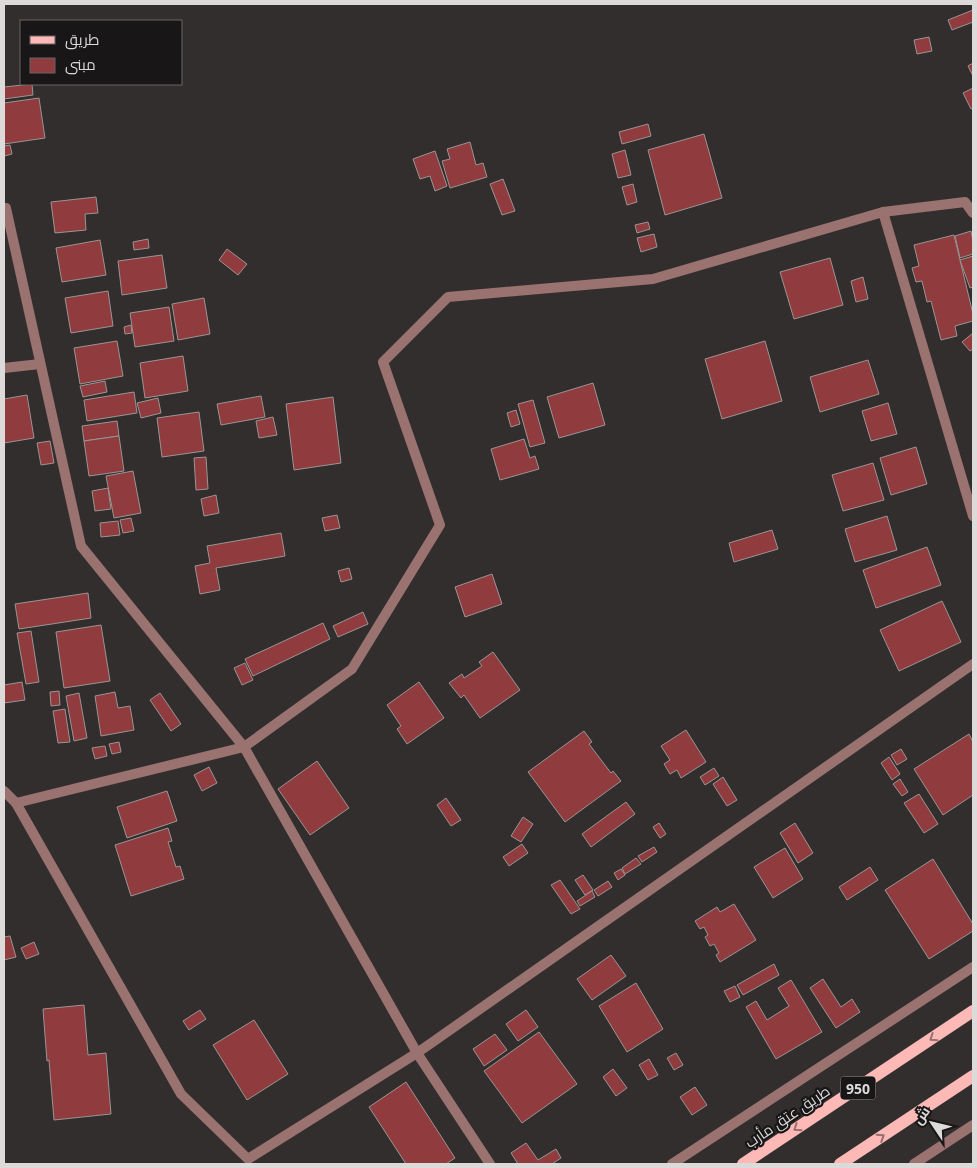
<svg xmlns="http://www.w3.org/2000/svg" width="977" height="1168" viewBox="0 0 977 1168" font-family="'Noto Sans',Cairo,sans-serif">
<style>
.building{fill:#903b3e;stroke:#9a9594}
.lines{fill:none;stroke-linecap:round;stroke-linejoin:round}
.street{stroke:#9a7270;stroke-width:10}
.primary{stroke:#fcb9b6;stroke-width:12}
.oneway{stroke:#95706e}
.labels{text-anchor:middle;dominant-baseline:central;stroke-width:4.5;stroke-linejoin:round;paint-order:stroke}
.shield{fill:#181616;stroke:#a29f9f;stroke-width:1}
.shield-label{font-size:14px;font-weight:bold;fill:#dddada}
.street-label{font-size:15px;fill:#dddada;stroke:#181616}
</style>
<rect width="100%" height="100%" fill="#322e2d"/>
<g class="building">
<polygon points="973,10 973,22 952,30 948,20"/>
<polygon points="929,37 932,51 917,54 914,40"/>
<polygon points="973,63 973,76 968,66"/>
<polygon points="32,84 33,95 4,99 4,87"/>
<polygon points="973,88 973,108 971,109 963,93"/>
<polygon points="39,98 45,138 4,144 4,103"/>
<polygon points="648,124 651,136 622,144 619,132"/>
<polygon points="704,134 722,198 665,215 648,150"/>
<polygon points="470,142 476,165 483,163 487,177 450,188 442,161 450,159 447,149"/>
<polygon points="10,145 12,154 4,156 4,146"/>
<polygon points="625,150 631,175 618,178 612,154"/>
<polygon points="435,151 447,186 435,191 430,176 420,179 413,159"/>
<polygon points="503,179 515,211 502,215 490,184"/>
<polygon points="633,184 637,202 627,205 622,187"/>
<polygon points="96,197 98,213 85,214 86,230 55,233 51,202"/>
<polygon points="648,222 650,229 637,233 635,225"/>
<polygon points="971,231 973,241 973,254 960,258 955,236"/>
<polygon points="654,234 657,247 641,252 637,238"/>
<polygon points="954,235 973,314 973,321 955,326 957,336 941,340 931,301 927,302 922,281 916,282 912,268 919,266 914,245"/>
<polygon points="148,239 149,248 134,250 133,242"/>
<polygon points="100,240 106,275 62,282 56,248"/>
<polygon points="227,249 247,264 238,275 219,260"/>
<polygon points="162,255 167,288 122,295 118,261"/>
<polygon points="973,256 973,287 970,288 960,260"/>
<polygon points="830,258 843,305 794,319 780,272"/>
<polygon points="863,277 868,299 856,302 851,281"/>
<polygon points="108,291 113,326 71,333 65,298"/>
<polygon points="204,298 210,334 178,340 172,304"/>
<polygon points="169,307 174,341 135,347 130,313"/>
<polygon points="131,325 132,333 125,334 124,327"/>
<polygon points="973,333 973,349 970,351 962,342"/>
<polygon points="117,341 123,376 80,384 74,348"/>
<polygon points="765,341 782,401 722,419 705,359"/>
<polygon points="183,356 188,391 145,398 140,363"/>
<polygon points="868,360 879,394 820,412 810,377"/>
<polygon points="105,381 107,392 83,397 80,386"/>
<polygon points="593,383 605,425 559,438 547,397"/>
<polygon points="134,392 137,413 87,421 84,400"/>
<polygon points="27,395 34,438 4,443 4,399"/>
<polygon points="261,396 265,417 221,425 217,404"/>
<polygon points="333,397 341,463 294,470 286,404"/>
<polygon points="158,398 161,413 141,418 137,403"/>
<polygon points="533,400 545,443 530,447 518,404"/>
<polygon points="888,403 897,434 871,441 862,411"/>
<polygon points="516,410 520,424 511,427 507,413"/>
<polygon points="199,412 204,451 162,457 157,418"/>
<polygon points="273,417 277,435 259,438 256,421"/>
<polygon points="117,421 119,436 84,441 82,426"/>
<polygon points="119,436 124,471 89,476 84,441"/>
<polygon points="524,439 530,458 535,456 539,469 500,480 491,449"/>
<polygon points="50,441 54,463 41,465 37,443"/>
<polygon points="916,447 927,484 891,495 880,458"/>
<polygon points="206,457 208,489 196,490 194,458"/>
<polygon points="873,463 884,500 843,511 832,475"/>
<polygon points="133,471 141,513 114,518 106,476"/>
<polygon points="108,488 111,509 95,511 92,491"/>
<polygon points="216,495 219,513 204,516 201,499"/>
<polygon points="337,515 340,528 325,531 322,518"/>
<polygon points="887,516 897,550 855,562 845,529"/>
<polygon points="131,518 134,531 123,533 120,520"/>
<polygon points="118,521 120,535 101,537 100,523"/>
<polygon points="772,530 778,549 734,562 729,543"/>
<polygon points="281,533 285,556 216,568 220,590 200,594 195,566 210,563 207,546"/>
<polygon points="927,547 941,585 876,608 863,570"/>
<polygon points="349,568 352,579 341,582 338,571"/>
<polygon points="492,574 502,604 465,617 455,587"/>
<polygon points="88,593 91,618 19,629 15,604"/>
<polygon points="942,601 961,642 899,671 880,630"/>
<polygon points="363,612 368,624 338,637 333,626"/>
<polygon points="323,623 330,639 253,676 245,659"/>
<polygon points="101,625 110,681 64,688 56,632"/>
<polygon points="31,631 39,682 26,684 17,633"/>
<polygon points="493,652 520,690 480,718 464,695 461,698 449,683 462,674 464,678 482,666 479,662"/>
<polygon points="245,663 253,680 242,685 234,668"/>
<polygon points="22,682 25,700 4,703 4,685"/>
<polygon points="419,682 444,718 407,744 397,729 401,726 387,705"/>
<polygon points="59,691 60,705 51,706 50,692"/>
<polygon points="115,692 118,708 130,706 134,730 101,736 95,696"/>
<polygon points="79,693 87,738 74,741 66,696"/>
<polygon points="160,693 181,724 171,731 150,700"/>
<polygon points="65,709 70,742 58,743 53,711"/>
<polygon points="686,730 706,762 681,778 677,770 670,774 664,764 670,760 661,746"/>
<polygon points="584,731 592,742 589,744 611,773 613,771 621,781 565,822 528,772"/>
<polygon points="969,734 973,742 973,795 943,815 914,769"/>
<polygon points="119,742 121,752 112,754 109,744"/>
<polygon points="105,746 107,756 95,759 92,748"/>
<polygon points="901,749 907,759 897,765 891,755"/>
<polygon points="889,757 900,774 892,780 881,763"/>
<polygon points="317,761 349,808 310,835 278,789"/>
<polygon points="209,767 217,783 202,791 194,775"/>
<polygon points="714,768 719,776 705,785 700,777"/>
<polygon points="723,777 737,800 727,806 713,784"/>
<polygon points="900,779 908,792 902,796 893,784"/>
<polygon points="167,791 177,821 127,838 117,807"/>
<polygon points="919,794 938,824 924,833 904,803"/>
<polygon points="446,798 461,820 451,826 437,805"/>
<polygon points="626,802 635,814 591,847 582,834"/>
<polygon points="523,817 533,824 521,842 511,836"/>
<polygon points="659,823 666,834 660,838 653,827"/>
<polygon points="795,823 813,853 798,863 780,833"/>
<polygon points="168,828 172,841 168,842 176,867 180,866 184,879 131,896 115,845"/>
<polygon points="522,844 528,853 509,866 503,857"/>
<polygon points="654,847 657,852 642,862 638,856"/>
<polygon points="785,848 803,879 773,898 754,867"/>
<polygon points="636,858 641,864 625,874 622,868"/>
<polygon points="933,859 973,924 973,931 929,959 885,890"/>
<polygon points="870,867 878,880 847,900 839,887"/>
<polygon points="621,869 625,875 618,880 614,873"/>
<polygon points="583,875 593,890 585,895 575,880"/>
<polygon points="560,880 580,909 571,914 551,885"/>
<polygon points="608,881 612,887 598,896 594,890"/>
<polygon points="592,891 595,897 580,906 577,901"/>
<polygon points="734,904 756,940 720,962 716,955 719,953 714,944 710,946 705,937 708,935 704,927 700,929 695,921 717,907 720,912"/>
<polygon points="10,936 16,957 4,960 4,937"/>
<polygon points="34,942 39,954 26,959 21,948"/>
<polygon points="611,955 626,976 592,1000 577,979"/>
<polygon points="774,964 779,975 743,995 737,985"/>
<polygon points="823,979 841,1007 852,999 860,1012 836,1028 810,988"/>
<polygon points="791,980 822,1032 776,1059 746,1007 756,1001 767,1020 789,1006 778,988"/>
<polygon points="636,983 663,1029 627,1052 599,1006"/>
<polygon points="735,986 740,997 730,1002 724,991"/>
<polygon points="84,1005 88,1055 106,1053 111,1114 54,1120 49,1060 47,1061 43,1009"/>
<polygon points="200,1010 206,1019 189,1030 183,1021"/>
<polygon points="526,1010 538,1027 518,1041 506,1024"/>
<polygon points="254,1020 288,1074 247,1100 213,1045"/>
<polygon points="539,1032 577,1084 522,1123 484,1071"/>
<polygon points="495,1034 507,1050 484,1066 473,1049"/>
<polygon points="676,1053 683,1065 674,1070 667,1058"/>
<polygon points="649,1059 658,1075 648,1080 639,1065"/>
<polygon points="613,1069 627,1088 616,1096 603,1077"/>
<polygon points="406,1082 455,1158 446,1164 406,1164 369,1107"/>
<polygon points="695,1087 707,1105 692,1115 680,1097"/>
<polygon points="526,1143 538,1160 556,1149 561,1158 552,1164 518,1164 511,1153"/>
</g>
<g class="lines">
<g class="street">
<polyline points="4,208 6,208 81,546 244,747 417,1053 490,1164"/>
<polyline points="883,212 973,516"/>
<polyline points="4,368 40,364"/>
<polyline points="4,791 16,803 244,747 352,669 440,525 383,362 448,297 653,279 883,212 965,202 973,213"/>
<polyline points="16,803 181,1094 248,1159 417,1053 973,664"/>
<polyline points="672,1164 973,967"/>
<polyline points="914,1164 973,1125"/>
</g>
<g class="primary">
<polyline points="743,1164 973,1011"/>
<polyline points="840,1164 973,1076"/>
</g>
</g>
<defs><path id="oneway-chevron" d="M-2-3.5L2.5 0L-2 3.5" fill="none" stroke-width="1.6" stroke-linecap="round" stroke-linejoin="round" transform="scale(1.25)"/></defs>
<g class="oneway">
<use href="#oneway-chevron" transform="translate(933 1038) rotate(146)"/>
<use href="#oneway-chevron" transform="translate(797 1128) rotate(146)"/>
<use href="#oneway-chevron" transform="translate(881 1137) rotate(-33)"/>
</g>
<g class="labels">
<rect class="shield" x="840.5" y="1076.5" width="35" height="23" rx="4"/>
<g class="shield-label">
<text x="858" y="1088">950</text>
</g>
<g class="street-label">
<text transform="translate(787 1116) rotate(-34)">طريق عتق مأرب</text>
</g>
</g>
<rect width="977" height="1168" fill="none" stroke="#dddada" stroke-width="10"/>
<rect x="20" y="20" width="162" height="65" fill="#181616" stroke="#676464"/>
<rect x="30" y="36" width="25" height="8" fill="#fcb9b6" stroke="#676464"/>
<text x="65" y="45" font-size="15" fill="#dddada">طريق</text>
<rect x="30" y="58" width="25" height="15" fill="#903b3e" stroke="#676464"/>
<text x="65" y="70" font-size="15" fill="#dddada">مبنى</text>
<g transform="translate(932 1123) rotate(305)" stroke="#181616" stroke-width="4" paint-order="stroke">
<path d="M0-4L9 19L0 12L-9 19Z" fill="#dddada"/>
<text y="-8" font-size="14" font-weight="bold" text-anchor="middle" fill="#dddada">ش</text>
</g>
</svg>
